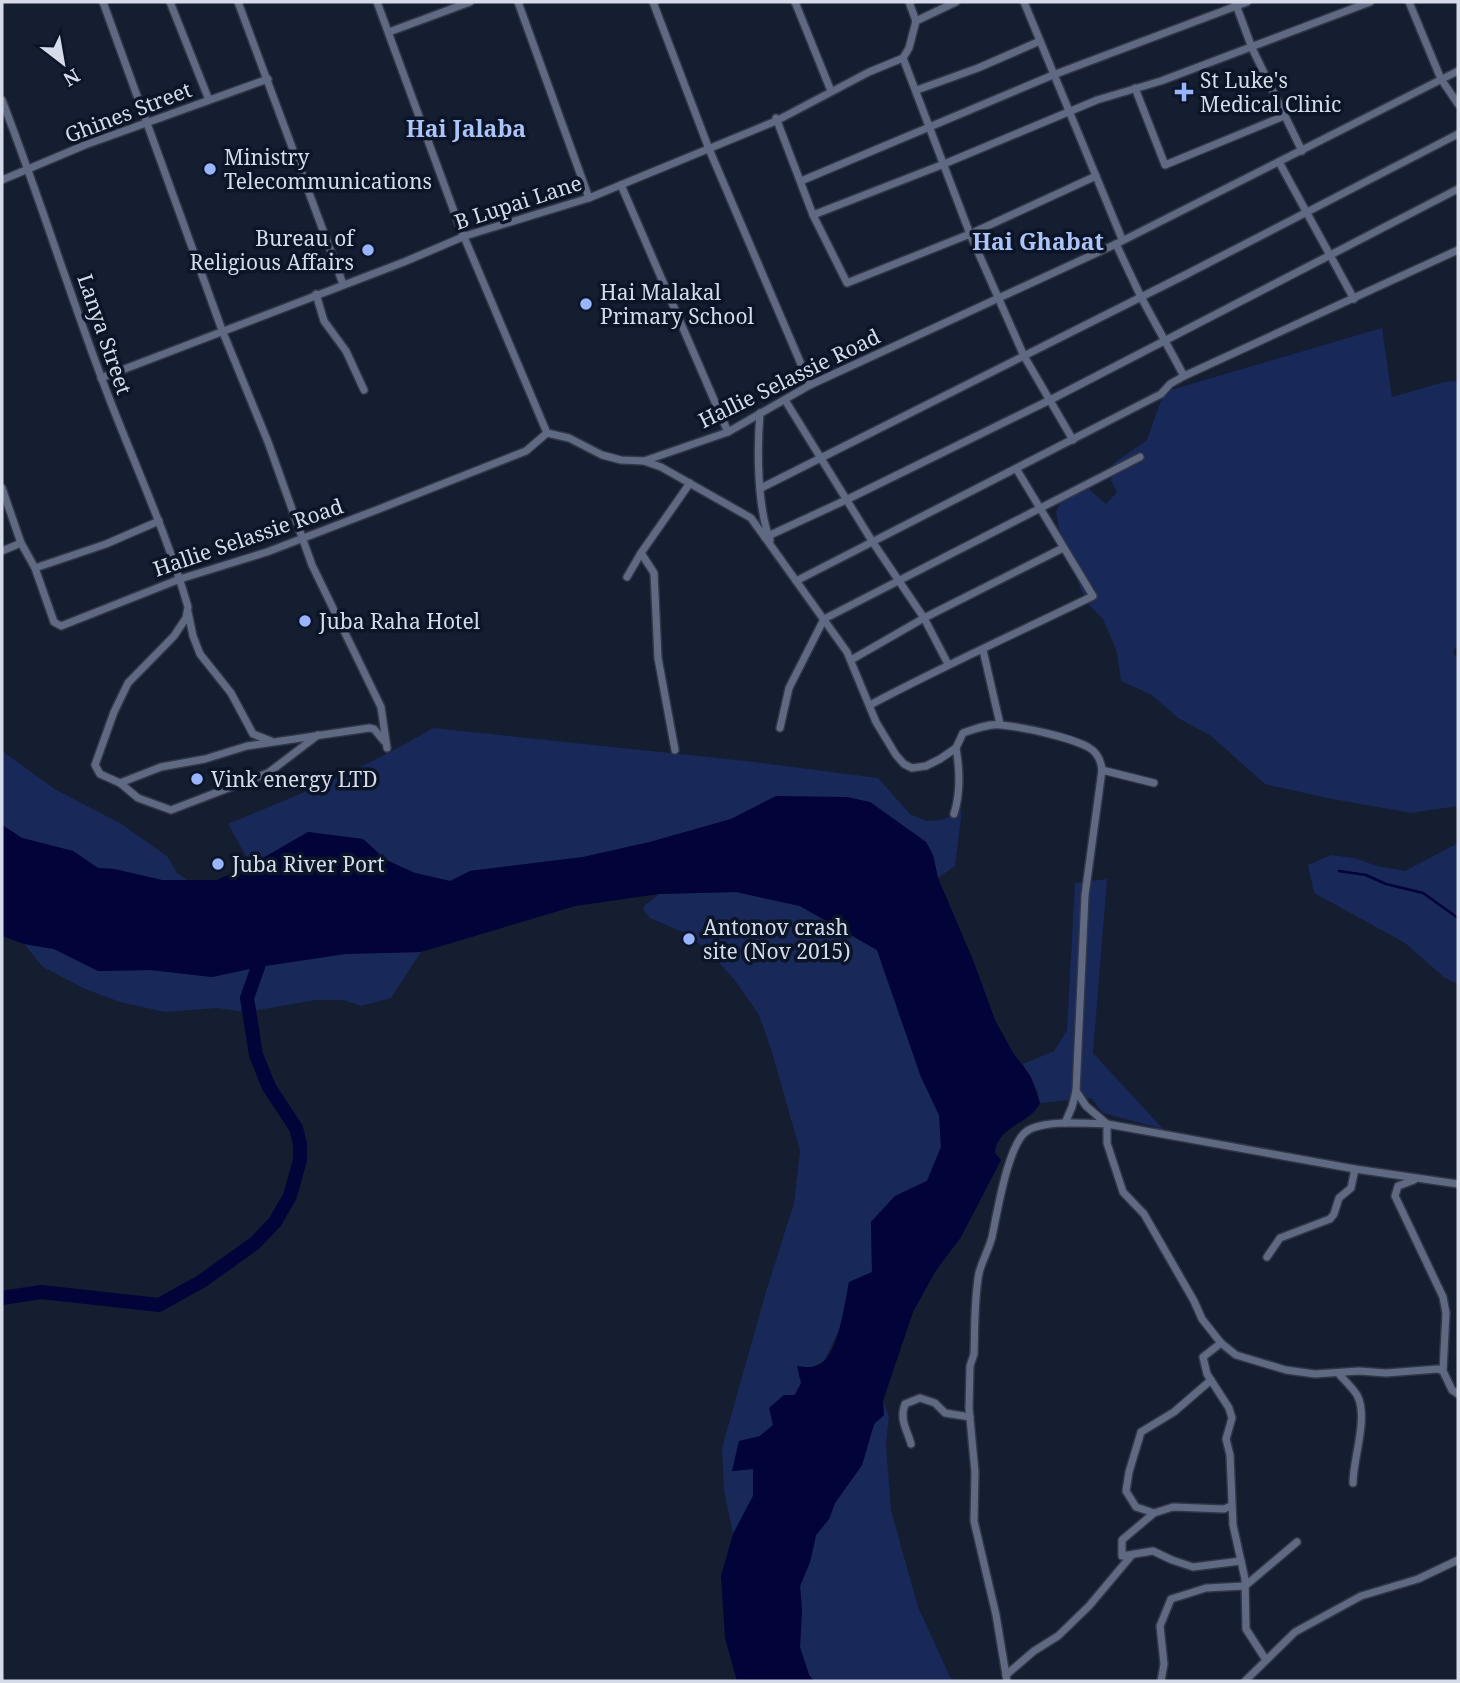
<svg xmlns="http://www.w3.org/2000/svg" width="1460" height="1683" viewBox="0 0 1460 1683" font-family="'Noto Serif',serif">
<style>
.green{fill:#172859}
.water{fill:#020339}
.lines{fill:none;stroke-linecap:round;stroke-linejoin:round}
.stream{stroke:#020339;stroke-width:2.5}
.river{stroke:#020339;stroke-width:14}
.street-casing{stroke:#313646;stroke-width:10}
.street{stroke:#5f6982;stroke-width:7}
.poi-dot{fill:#98b5fd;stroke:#0c1427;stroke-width:2.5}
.labels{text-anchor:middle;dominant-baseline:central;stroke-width:7;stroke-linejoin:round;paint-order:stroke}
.poi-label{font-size:21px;fill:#d5dbe9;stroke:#0c1427;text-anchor:start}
.street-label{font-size:21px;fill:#d5dbe9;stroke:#0c1427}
.neighbourhood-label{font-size:23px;font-weight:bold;fill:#adc4f9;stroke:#0c1427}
</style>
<rect width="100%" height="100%" fill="#151d31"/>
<g class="green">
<polygon points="1382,328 1392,397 1444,382 1458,381 1458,644 1453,652 1458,660 1458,806 1411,813 1327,798 1265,784 1211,736 1178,718 1152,695 1121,681 1117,652 1103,619 1086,602 1061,539 1056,512 1065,494 1083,484 1106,504 1117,492 1111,481 1114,463 1147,440 1160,403 1167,391"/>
<path d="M433,728l313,33 132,17 32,36 17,7 15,-1 20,-10 -7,56 -17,12 -5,-23 -7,-13 -56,-40 -94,-6 -45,23 -81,23 -67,15 -113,14 -20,10 -35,-8 -29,-13 -23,-21 -55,-7 -57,33 -23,-41c70,-29 140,-57 205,-96z"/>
<polygon points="2,751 56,790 120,823 167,856 177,873 187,880 162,880 114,869 98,868 73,851 22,838 2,825"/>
<polygon points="1458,843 1458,984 1445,978 1405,943 1314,893 1308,865 1331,855 1354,858 1377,866 1405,871"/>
<polygon points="1107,879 1093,1053 1163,1129 1103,1113 1091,1098 1040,1103 1037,1090 1023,1064 1054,1051 1067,1030 1075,883"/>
<polygon points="736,892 800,906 877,950 921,1077 940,1115 941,1147 927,1181 895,1196 871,1222 872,1272 849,1283 840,1328 824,1361 813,1367 773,1425 760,1436 733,1471 753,1469 753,1496 733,1534 724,1490 722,1448 765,1295 794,1203 800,1151 771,1049 759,1015 734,979 708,951 685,933 650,918 644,911 644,906 659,894"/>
<polygon points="24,944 54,949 98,971 151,970 212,977 258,967 345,954 421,952 391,998 361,1006 343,1000 316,1000 246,1012 217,1008 165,1012 120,1002 85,989 43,967"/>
<polygon points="883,1401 889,1416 886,1445 891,1510 918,1607 951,1679 984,1681 814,1681 809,1675 800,1647 802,1610 800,1586 810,1562 816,1535 829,1519 835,1503 862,1465 874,1424 884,1415"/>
</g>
<path class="water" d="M776,796l71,1 23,5 56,40 7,13 5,23 35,82 22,60 17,31 19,26 9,26c-10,21 -43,23 -45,50l6,7 -40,77 -26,35 -22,40 -30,89 1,14 -10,9 -12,41 -27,38 -6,16 -13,16 -6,27 -10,24 2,24 -2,37 9,28 5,6h-77l-12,-43 -4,-62 12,-42 20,-38v-27l-21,2 7,-30 21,-5 13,-11 -4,-17 15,-13h11l6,-12 -4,-17c9,1 19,3 27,-5 15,-14 21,-58 25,-79l23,-10 -1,-50 24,-26 32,-15 14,-34 -2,-32 -18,-38 -44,-127 -77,-44 -64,-14 -77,2 -84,12 -154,46 -76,2 -87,13 -46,10 -61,-7 -53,1 -44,-22 -30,-5 -22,-8v-111l20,13 51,13 25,17 16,1 48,11h55l34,-15 57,-33 55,7 23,21 29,13 35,8 20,-10 113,-14 67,-15 81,-23z"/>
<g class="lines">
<polyline class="stream" points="1339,871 1366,875 1386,884 1423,893 1458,918"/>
<polyline class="river" points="2,1298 41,1292 159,1305 202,1281 255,1243 275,1222 290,1196 300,1160 300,1144 296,1128 269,1087 256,1055 247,998 258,967"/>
<g class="street-casing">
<g id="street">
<polyline points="103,2 222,330 268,442 312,565 381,707 387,748"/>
<polyline points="170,2 209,100"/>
<polyline points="238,2 343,284"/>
<polyline points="377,2 459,225 547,433"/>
<polyline points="518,2 589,198"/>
<polyline points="653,2 709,149 810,385"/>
<polyline points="795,2 831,91"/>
<polyline points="909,2 916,21"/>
<polyline points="1024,2 1122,239"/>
<polyline points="1235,2 1252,48 1302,151"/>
<polyline points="1409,2 1441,79 1458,104"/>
<polyline points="916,21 956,2"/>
<polyline points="389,32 470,2"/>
<polyline points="903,58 970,234 1024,356 1073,440"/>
<polyline points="1135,88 1165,165 1284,116"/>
<polyline points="917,90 978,68 1040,41"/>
<path d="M2,100c36,93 66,189 101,282 28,75 63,148 85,225l-2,11 -12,18 -46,47 -14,29 -19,53 5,9 20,9 18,15 33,12 97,-37 50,-38"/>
<polyline points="776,121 776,118 813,215 847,283 970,234 1096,176"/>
<polyline points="1279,162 1354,299"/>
<polyline points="2,180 85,145 268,79"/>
<polyline points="801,181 1053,75 1247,2"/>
<polyline points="621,185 728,432"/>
<polyline points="813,215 944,164 1097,100 1161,81 1370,2"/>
<polyline points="1116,244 1141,297 1184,376"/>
<polyline points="316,294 324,321 346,351 364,390"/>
<polyline points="101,378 404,262 465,236 589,198 776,121 869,72 903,58 909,48 916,21"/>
<polyline points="785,400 872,541 924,618 948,664"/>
<path d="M760,413c-3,36 -3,93 10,127"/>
<path d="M644,461l17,6 90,51 96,134 29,70 20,33 8,9 8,4 14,-2 14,-7 16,-11 7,-15c11,-4 27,-10 38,-8 22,2 68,12 87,22 9,5 13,14 14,23l-17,125 -9,196 -4,16 -7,16"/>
<polyline points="2,488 21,543 35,568 54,622 61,626 180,579 267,552 379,509 526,451 547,433 569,438 602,455 621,460 644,461 728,432 810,385 1116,244 1458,71"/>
<polyline points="761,488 1185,275 1458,134"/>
<polyline points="768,536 846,500 1050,400 1458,189"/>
<polyline points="2,551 21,543"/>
<polyline points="641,553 690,483"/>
<polyline points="35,568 106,544 159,521"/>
<polyline points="627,577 641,553 654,573 658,658 675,750"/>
<polyline points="796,581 1161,394 1170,384 1184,376 1458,250"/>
<polyline points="188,612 193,636 200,654 231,693 253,734 271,741"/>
<polyline points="983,650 1000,724"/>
<polyline points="851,660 924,618 1063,548"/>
<path d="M870,705c73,-39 149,-73 223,-109l-76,-126"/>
<polyline points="780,728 789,688 824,619 1140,457"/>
<polyline points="1102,770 1154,783"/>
<polyline points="120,783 161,767 205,759 247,746 369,728 374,729 384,741"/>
<path d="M954,814c7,-22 6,-43 2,-66"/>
<polyline points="1076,1091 1086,1106 1107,1124 1355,1169 1458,1184"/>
<polyline points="1414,1180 1398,1186 1395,1196 1443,1297 1446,1313 1443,1371"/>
<polyline points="1267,1257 1280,1238 1330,1219 1334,1214 1339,1198 1351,1188 1355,1169"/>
<polyline points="1221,1343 1203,1357 1207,1374 1229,1408 1232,1418 1226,1439 1230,1455 1233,1525 1245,1579 1246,1629 1266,1660"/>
<path d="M1338,1373c6,7 14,14 19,22 12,22 -4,63 -4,88"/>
<path d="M911,1444c-4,-15 -12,-24 -6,-40l15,-6 15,5 10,10 25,4"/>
<polyline points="1231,1506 1224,1509 1173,1507 1154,1513 1122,1540 1122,1556 1153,1551 1172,1560 1193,1567 1241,1561"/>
<polyline points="1154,1513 1136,1507 1126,1491 1129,1472 1141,1432 1174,1412 1211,1380"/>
<polyline points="1006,1675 1034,1651 1058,1636 1089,1606 1131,1556"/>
<path d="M1007,1681l-11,-66 -22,-94 1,-49 -6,-64 1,-42 4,-12c1,-27 0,-55 5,-81 3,-12 10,-24 13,-36 5,-23 16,-94 35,-106 17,-11 60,-8 80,-7v19l16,49 21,22 50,87 8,18 19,24 15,12 50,15 29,4 44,-3 27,2 52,-4 5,2 9,19 6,4"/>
<polyline points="1161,1681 1164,1664 1160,1626 1171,1599 1206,1588 1245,1586 1297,1542"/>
<polyline points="1245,1681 1295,1632 1361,1596 1418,1579 1458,1560"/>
</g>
</g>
<use href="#street" class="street"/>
</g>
<g class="poi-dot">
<path d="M1180.5 81.5h7v7h7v7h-7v7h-7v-7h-7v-7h7z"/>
<circle cx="210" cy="169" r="7"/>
<circle cx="368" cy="250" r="7"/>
<circle cx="586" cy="304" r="7"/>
<circle cx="305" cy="621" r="7"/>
<circle cx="197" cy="779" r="7"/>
<circle cx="218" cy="864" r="7"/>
<circle cx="689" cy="939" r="7"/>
</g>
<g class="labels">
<g class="poi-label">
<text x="1200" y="80">St Luke's<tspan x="1200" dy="24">Medical Clinic</tspan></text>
<text x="224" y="157">Ministry<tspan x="224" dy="24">Telecommunications</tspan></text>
<text x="354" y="238" text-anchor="end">Bureau of<tspan x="354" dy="24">Religious Affairs</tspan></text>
<text x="600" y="292">Hai Malakal<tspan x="600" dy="24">Primary School</tspan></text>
<text x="319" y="621">Juba Raha Hotel</text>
<text x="211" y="779">Vink energy LTD</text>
<text x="232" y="864">Juba River Port</text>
<text x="703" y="927">Antonov crash<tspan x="703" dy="24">site (Nov 2015)</tspan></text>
</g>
<g class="street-label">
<text transform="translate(128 112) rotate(-21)">Ghines Street</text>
<text transform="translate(518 202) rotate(-18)">B Lupai Lane</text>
<text transform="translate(105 334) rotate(71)">Lanya Street</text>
<text transform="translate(789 378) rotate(-26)">Hallie Selassie Road</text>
<text transform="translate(248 537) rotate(-19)">Hallie Selassie Road</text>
</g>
<g class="neighbourhood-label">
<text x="466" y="128">Hai Jalaba</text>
<text x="1038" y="241">Hai Ghabat</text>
</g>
</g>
<rect width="1460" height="1683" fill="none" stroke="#d5dbe9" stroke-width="7"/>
<g transform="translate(63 63) rotate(149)" stroke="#0c1427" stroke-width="5" paint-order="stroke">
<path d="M0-5L12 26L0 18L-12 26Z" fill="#d5dbe9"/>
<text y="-10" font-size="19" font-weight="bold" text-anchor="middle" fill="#d5dbe9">N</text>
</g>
</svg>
